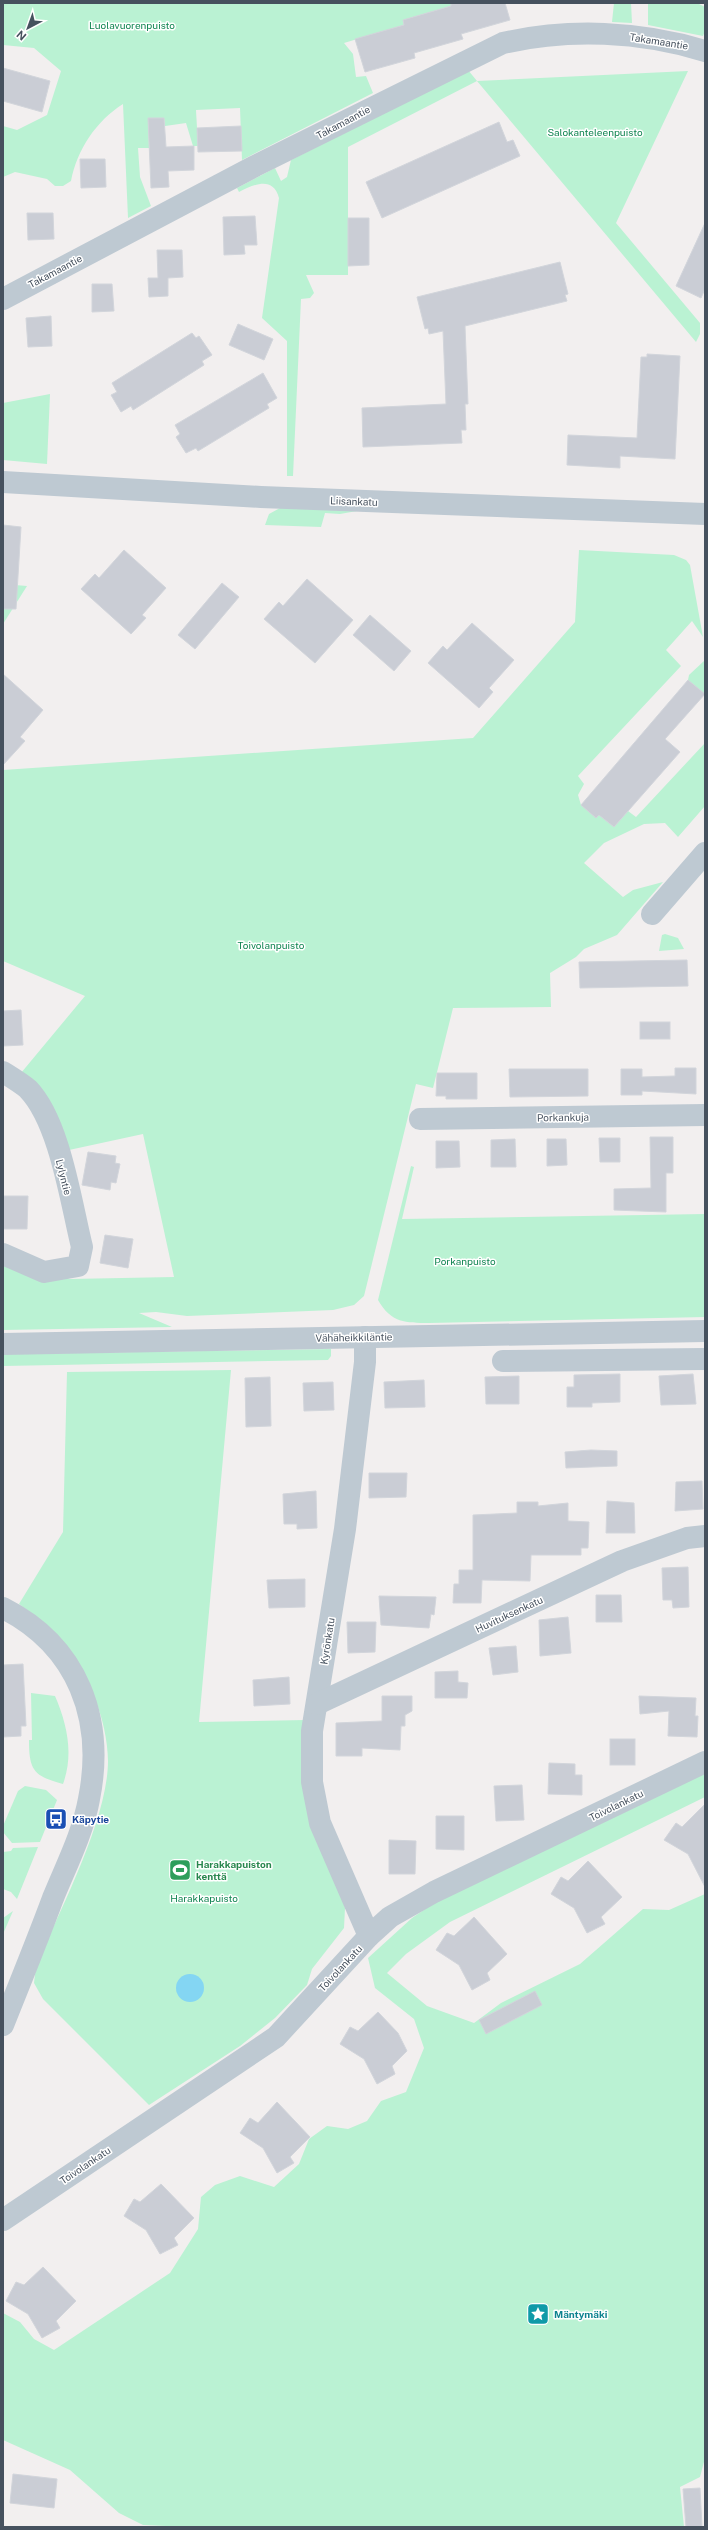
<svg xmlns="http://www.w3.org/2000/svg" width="708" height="2530" viewBox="0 0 708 2530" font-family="'Public Sans',sans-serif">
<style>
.green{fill:#baf2d3}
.water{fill:#84d6f3}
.building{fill:#cacdd5;stroke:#d2d5db}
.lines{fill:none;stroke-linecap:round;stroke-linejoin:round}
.minor{stroke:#bec9d2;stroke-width:22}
.tertiary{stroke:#bec9d2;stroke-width:22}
.labels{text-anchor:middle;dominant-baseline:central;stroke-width:3;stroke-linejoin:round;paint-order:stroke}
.park-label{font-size:10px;fill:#108551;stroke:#fff}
.street-label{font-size:10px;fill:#46515e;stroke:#fff}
.transit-label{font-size:10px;font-weight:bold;fill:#164399;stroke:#fff;text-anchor:start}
.leisure-label{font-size:10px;font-weight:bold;fill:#27864d;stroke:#fff;text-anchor:start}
.culture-label{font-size:10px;font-weight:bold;fill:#0d838f;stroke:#fff;text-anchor:start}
</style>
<rect width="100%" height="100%" fill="#f2efef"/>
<g class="green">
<path d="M3,3h448v3l-48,14 1,5 -60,18 9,11 3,23 10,-1 7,17 -131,67 -2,-52 -44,2 2,36h-5l-7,-23 -21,3 -1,-8h-16l1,30h-11l2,29 11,29 -23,12 -5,-114c-27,17 -46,46 -52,77l-8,5h-8l-8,-7 -32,-7 -12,5v-51l14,4 30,-15 14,-44 -27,-23 -31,-3z"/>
<polygon points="614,3 631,3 632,23 612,22"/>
<polygon points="648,3 697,3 705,7 705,31 703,36 648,25"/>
<path d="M468,70l9,11 211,-10 -72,152 84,100v11l-4,8 -219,-261 -129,66v128h-42l8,18 -4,5 -9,1 -8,177h-6v-135l-25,-23 17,-120c-6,-22 -24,-14 -40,-6l-2,-4 38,-20 6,13 6,-4 4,-17z"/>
<polygon points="50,394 47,464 3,460 3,403"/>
<polygon points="280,508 357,511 340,514 325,513 321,527 265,525 269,514"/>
<polygon points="579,550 674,555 686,560 690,565 703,637 692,621 666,650 681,666 578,776 584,784 578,795 581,805 596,818 599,815 614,827 628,811 636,817 705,743 705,806 678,837 665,823 644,824 604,843 584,863 623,897 633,890 663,882 617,935 584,949 576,957 550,973 551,1007 453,1008 433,1088 416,1084 364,1296 354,1305 333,1310 187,1316 156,1312 139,1313 172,1327 3,1330 3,1260 70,1279 174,1277 143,1134 69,1150 21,1073 85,996 3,961 3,770 473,738 575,622"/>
<polygon points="3,584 27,586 3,624"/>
<polygon points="705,660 705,695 688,680 689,675"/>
<polygon points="665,934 678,938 684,949 659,951 662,935"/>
<path d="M411,1166l3,1 -12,52 303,-5v103l-276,6c-23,0 -38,0 -51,-23z"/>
<polygon points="331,1349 331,1356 328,1360 3,1366 3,1354"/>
<path d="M231,1370l-32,352 106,-2 40,188 -1,20 -32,41 -5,16 -32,33 -35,28 -91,59 -106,-106 -9,-16 2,-17c23,-54 72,-147 72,-205 0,-41 -22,-94 -49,-124 -11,-13 -27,-23 -40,-33l44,-72 4,-160z"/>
<path d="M31,1693l24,3c12,28 19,58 8,88 -29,-8 -34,-13 -34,-44h3z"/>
<polygon points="705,1770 705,1797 450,1922 406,1954 387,1973 427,2006 474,2023 501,2003 580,1964 643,1909 669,1910 705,1894 705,2458 700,2477 680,2487 684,2527 188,2527 143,2525 119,2513 70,2470 3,2440 3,2313 20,2322 34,2339 54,2350 170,2273 198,2229 201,2197 215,2185 240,2176 274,2187 299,2164 309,2139 327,2126 348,2129 367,2121 381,2101 406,2092 424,2048 414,2019 375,1988 368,1958 412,1918 437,1901"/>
<polygon points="25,1786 46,1790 57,1800 40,1842 12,1843 3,1832 3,1826 18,1791"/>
<polygon points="38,1847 17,1899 11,1892 3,1889 3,1852 11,1851 13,1848"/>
<polygon points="13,1911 3,1934 3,1918"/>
</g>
<circle class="water" cx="190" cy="1988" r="14"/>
<g class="building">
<polygon points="451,3 505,3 510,20 461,34 463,39 414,53 415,58 365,72 355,39 404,25 403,20 451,6"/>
<polygon points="3,68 50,81 42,112 3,101"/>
<polygon points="148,118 164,118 166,147 194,146 194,170 168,171 169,187 151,188"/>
<polygon points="499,122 507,142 513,140 520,156 382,218 366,182"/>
<polygon points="241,126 242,151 198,152 197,128"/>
<polygon points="80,159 105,159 106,187 81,188"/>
<polygon points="27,213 53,213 54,239 28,240"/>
<polygon points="255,216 257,245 244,245 245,254 224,255 223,217"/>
<polygon points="348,218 369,218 369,265 348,266"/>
<polygon points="705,223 705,289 701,298 676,286"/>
<polygon points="157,250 182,250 183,277 168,278 168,296 149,297 148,278 158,278"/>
<polygon points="560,262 568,294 565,295 567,301 465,326 468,404 465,404 466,430 461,430 462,443 363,447 362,408 446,404 443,331 429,334 428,328 425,329 417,297"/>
<polygon points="92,284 112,284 114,311 92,312"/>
<polygon points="51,316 52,346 28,347 26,318"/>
<polygon points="238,324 273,339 264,360 229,345"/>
<polygon points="192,333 196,338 199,336 212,355 202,361 204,365 133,410 131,406 121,412 111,395 117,392 112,383"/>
<polygon points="647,354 680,356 675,459 620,456 620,468 567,465 568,435 637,438 641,357 647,357"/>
<polygon points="263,373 277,398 267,404 269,408 198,451 196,448 186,453 176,437 180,434 175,425"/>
<polygon points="3,525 21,527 16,609 3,609"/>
<polygon points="124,550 166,588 142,615 146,618 131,634 81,589 95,574 99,578"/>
<polygon points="307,579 353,620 315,663 264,619 279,602 283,606"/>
<polygon points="222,583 239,597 195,649 178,635"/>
<polygon points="370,615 411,651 394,671 353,635"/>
<polygon points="472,623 514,660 489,688 493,692 479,708 428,663 443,646 447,650"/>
<polygon points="3,674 43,710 20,737 25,741 3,765"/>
<polygon points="688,680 705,694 665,739 680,752 614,827 599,815 596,818 581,805"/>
<polygon points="687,960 688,986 580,988 579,962"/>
<polygon points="21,1010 23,1045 3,1046 3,1011"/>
<rect x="640" y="1022" width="30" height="17"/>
<polygon points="675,1068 696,1068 696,1094 642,1091 642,1095 621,1095 621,1069 642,1069 642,1077 675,1076"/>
<polygon points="509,1069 588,1069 588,1096 510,1097"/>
<polygon points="437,1073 477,1073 477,1099 446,1099 446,1096 436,1096"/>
<polygon points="650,1137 673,1137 673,1173 666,1173 666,1212 614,1210 614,1189 651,1188"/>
<polygon points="599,1138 620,1138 620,1162 600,1162"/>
<polygon points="515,1139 516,1167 491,1167 491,1140"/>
<polygon points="547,1139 566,1139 567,1165 547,1166"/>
<polygon points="436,1141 459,1141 460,1167 436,1168"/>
<polygon points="88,1152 116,1156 115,1163 120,1164 116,1183 111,1182 110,1190 82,1185"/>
<polygon points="3,1196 28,1196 27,1229 3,1229"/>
<polygon points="105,1235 133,1239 128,1268 100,1263"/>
<polygon points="620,1374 620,1402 592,1403 592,1407 567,1407 567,1387 574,1387 574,1375"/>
<polygon points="693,1374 696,1404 661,1405 659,1376"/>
<polygon points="519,1376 519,1404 486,1404 485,1377"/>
<polygon points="270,1377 271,1426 246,1427 245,1378"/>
<polygon points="424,1380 425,1407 385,1408 384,1382"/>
<polygon points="333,1382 334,1410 304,1411 303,1383"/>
<polygon points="591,1450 617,1451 617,1466 566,1468 565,1452"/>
<polygon points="369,1473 407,1473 406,1497 369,1498"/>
<polygon points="702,1481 703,1509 675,1511 676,1482"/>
<polygon points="316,1491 317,1528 297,1529 297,1524 284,1524 283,1494"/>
<polygon points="607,1501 634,1503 635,1533 606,1533"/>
<polygon points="517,1502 538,1502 538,1506 568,1503 568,1521 589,1522 588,1548 581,1548 581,1555 531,1555 530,1581 482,1580 481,1603 453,1603 454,1584 459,1584 459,1570 473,1570 473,1515 517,1513"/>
<polygon points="688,1567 689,1607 673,1608 672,1600 663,1600 662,1568"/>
<polygon points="305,1579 305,1607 269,1608 267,1580"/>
<polygon points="596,1595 621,1595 622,1622 596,1622"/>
<polygon points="379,1596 436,1597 434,1615 431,1614 429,1628 381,1625"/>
<polygon points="568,1617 571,1653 540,1656 539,1620"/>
<polygon points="347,1622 376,1622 375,1652 348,1653"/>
<polygon points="516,1646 518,1672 493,1675 489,1648"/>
<polygon points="23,1664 26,1726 21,1726 21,1736 3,1737 3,1665"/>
<polygon points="458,1671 458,1682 468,1683 467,1698 435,1698 435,1672"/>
<polygon points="289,1677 290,1704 254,1706 253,1680"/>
<polygon points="382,1696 412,1696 412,1711 405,1715 405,1726 401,1726 400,1750 362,1748 362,1756 336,1756 336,1723 382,1721"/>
<polygon points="639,1696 696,1698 695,1716 698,1716 697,1737 668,1736 669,1711 640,1714"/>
<rect x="610" y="1739" width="25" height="26"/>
<polygon points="549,1763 575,1764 575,1775 582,1775 582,1795 548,1794"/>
<polygon points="522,1785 524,1820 496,1821 494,1786"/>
<polygon points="705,1804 705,1887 688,1854 664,1840 676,1823 682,1827"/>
<polygon points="436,1816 464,1816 464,1850 436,1849"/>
<polygon points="389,1840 416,1841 415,1874 389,1874"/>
<polygon points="588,1861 622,1897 601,1917 605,1924 587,1933 574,1908 551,1894 561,1877 568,1881"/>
<polygon points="474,1917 507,1954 487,1973 490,1980 472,1990 459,1965 436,1950 447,1933 454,1936"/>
<polygon points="535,1991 542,2005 486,2034 479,2020"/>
<polygon points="378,2012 398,2033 407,2051 392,2066 395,2074 377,2084 364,2059 340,2044 350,2027 358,2031"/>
<polygon points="277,2102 310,2137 290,2157 294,2163 277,2173 263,2148 240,2133 250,2118 258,2123"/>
<polygon points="161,2184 194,2218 174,2238 178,2245 160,2254 146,2230 124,2216 134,2199 140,2202"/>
<polygon points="43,2267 76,2301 56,2321 60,2328 42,2338 28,2314 6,2301 16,2282 24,2285"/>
<polygon points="13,2474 57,2479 54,2508 10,2503"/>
<polygon points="700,2488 702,2527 686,2527 683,2489"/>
</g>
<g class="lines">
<g class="minor">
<path d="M3,299l252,-133 248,-123c66,-15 137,-12 202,8"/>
<polyline points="3,482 261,497 705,514"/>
<polyline points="652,914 705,853"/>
<path d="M3,1072c8,5 18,11 25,17 32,33 43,114 54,158l-4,19 -34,6 -41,-18"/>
<polyline points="420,1119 705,1115"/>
<polyline points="365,1337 365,1362 345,1529 312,1731 312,1782 320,1823 369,1936"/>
<polyline points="503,1361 705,1359"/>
<path d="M3,1608c75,38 102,111 86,191 -6,34 -23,67 -36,99 -16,43 -33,85 -50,127"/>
<polyline points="317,1704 622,1561 687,1538 705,1536"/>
<polyline points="3,2220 276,2037 369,1936 390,1917 434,1892 705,1762"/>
</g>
<polyline class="tertiary" points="3,1344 705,1331"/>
</g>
<defs>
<g id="bus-square" transform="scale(1.15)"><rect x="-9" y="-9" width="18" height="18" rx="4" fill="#1a4fb4" stroke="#fff"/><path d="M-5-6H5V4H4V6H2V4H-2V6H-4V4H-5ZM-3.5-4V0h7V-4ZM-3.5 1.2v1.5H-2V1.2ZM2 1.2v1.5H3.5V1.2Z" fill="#fff"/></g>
<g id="stadium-square" transform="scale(1.15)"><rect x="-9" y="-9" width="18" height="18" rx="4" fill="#2e9e5b" stroke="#fff"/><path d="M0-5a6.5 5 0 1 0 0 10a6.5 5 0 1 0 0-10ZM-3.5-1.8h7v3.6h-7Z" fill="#fff"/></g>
<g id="sight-square" transform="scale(1.15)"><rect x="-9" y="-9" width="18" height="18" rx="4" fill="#0f9aa8" stroke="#fff"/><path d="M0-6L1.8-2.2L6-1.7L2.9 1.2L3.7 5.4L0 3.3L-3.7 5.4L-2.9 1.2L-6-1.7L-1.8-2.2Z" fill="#fff"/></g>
</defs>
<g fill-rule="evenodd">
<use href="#bus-square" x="56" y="1819"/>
<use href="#stadium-square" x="180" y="1870"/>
<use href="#sight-square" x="538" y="2314"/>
</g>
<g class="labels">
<g class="park-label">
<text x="132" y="25">Luolavuorenpuisto</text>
<text x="595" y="132">Salokanteleenpuisto</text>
<text x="271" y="945">Toivolanpuisto</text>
<text x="465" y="1261">Porkanpuisto</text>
<text x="204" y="1898">Harakkapuisto</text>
</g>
<g class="street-label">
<text transform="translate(659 41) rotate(9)">Takamaantie</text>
<text transform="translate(343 122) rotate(-28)">Takamaantie</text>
<text transform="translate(55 271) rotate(-28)">Takamaantie</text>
<text transform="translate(354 501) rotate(2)">Liisankatu</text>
<text transform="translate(563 1117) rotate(-1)">Porkankuja</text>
<text transform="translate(64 1177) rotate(76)">Lylyntie</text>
<text transform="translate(354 1337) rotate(-1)">Vähäheikkiläntie</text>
<text transform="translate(509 1614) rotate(-25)">Huvituksenkatu</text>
<text transform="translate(327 1641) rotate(-81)">Kyrönkatu</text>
<text transform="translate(616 1805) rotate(-26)">Toivolankatu</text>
<text transform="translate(340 1968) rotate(-47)">Toivolankatu</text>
<text transform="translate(85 2165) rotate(-34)">Toivolankatu</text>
</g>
<g class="transit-label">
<text x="72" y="1819">Käpytie</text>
</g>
<g class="leisure-label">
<text x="196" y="1864">Harakkapuiston<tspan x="196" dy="12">kenttä</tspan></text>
</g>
<g class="culture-label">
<text x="554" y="2314">Mäntymäki</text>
</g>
</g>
<rect width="708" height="2530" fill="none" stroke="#46515e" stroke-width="8"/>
<g transform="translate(28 28) rotate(221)" stroke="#ffffff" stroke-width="3" paint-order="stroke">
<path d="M0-3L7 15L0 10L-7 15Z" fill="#46515e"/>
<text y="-6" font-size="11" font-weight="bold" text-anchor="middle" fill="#46515e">N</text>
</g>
</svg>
